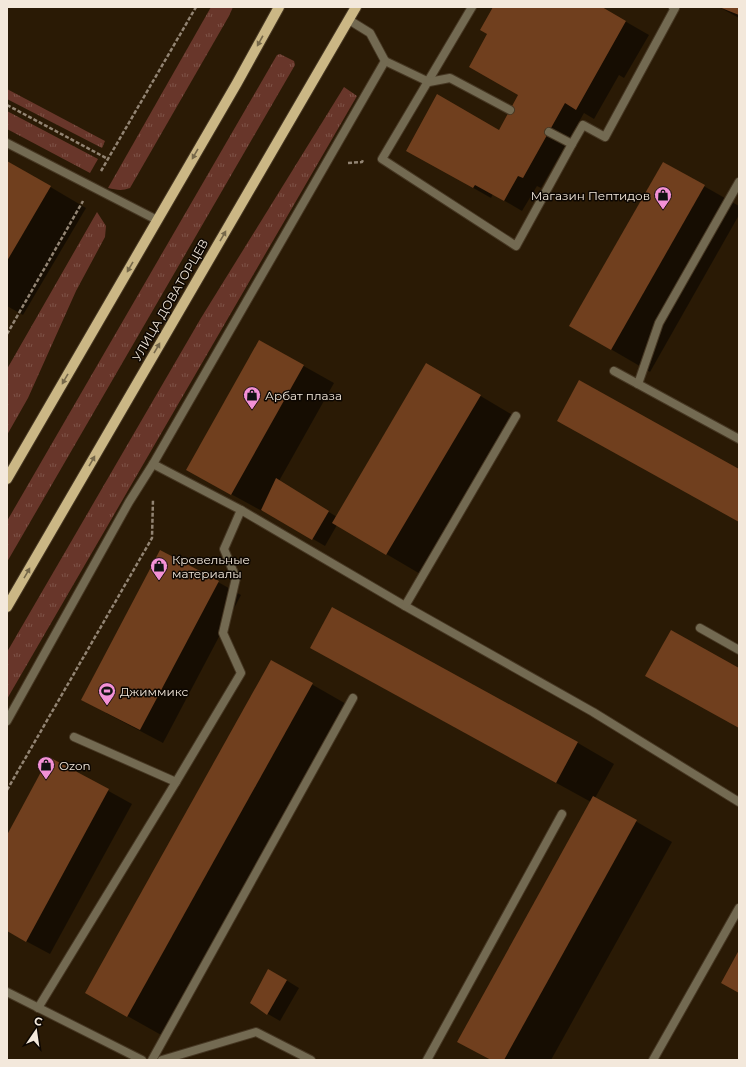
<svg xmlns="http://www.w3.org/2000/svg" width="746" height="1067" viewBox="0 0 746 1067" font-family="Montserrat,sans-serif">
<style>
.grass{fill:url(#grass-tufts)}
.shadow{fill:#0007}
.building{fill:#703f1e}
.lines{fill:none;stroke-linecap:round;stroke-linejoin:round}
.lane-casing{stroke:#463723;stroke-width:10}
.street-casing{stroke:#463723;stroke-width:10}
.primary-casing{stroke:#463723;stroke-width:12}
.path{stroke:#928473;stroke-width:2.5;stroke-dasharray:4 2;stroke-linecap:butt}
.lane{stroke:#736a52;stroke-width:8}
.street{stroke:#736a52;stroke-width:8}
.primary{stroke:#cbb785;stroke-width:10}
.oneway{fill:#76684a}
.labels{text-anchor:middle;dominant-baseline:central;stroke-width:3;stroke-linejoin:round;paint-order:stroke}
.poi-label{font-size:12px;fill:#f3e8db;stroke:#0d0702;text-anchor:start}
.street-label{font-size:12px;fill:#f3e8db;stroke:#0d0702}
</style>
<defs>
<pattern id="grass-tufts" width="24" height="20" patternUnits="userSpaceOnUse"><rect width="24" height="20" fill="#68362a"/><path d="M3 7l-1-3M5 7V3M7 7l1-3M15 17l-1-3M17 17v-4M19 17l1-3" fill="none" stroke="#7e5348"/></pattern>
</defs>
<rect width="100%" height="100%" fill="#2a1a05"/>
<g class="grass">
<path d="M211,7h22l-4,9 -99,172c-8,3 -13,2 -22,0z"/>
<polygon points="280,54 294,61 295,65 7,562 7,521 277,55"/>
<polygon points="344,87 357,96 7,699 7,652 201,318"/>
<polygon points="7,89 105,141 102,148 7,99"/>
<polygon points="7,111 98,159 90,173 7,129"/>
<polygon points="97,212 106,226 105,237 76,291 28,398 7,435 7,369"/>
</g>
<g class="shadow">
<polygon points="494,7 602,7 602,8 649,35 624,78 619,75 594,119 584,113 541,188 537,186 522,211 493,194 491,198 407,150 499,131 520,95 488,34"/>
<polygon points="719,7 739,7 739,18"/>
<polygon points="8,162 86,208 23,315 7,306"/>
<polygon points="663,163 739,206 739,215 650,372 571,326"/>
<polygon points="259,341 334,383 279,481 337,517 462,385 516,417 422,575 337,525 325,546 263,510 262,511 218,487"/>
<polygon points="218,582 241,595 163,743 106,713"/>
<polygon points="332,608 578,743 614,764 595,798 672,842 551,1060 491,1060 459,1041 591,802 347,668"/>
<polygon points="271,661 348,705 163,1036 122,1013"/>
<polygon points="49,758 132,804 50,954 7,931 7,837"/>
<polygon points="286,980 299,988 280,1021 268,1014 252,1002"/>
</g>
<g class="building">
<polygon points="493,7 602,7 626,21 576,110 565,103 523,178 518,176 504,201 475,185 473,188 406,151 437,94 499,130 518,95 469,67 487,34 480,30"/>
<polygon points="719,7 739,7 739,15"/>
<polygon points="7,161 51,186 7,261"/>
<polygon points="663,162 705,185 611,350 569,326"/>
<polygon points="259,340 304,365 231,495 186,470"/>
<polygon points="426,363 481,395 386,555 332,523"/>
<polygon points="579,380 739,469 739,522 557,421"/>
<polygon points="276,478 329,511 312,540 261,510"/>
<polygon points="160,550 219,581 140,730 81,700"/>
<polygon points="332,607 578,742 556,783 310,648"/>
<polygon points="671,630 739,668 739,728 645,676"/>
<polygon points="271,660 313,683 127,1017 85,993"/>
<polygon points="49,757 109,789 26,942 7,931 7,835"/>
<polygon points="593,796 637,820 504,1060 491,1060 457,1042"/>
<polygon points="739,950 739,993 721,983"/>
<polygon points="268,969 287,980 267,1015 250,1003"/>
</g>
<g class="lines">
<g class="lane-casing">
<g id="lane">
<polyline points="472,7 382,159 516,246 572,144 549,132"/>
<polyline points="385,61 429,82 450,78 510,110"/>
<polyline points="572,144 583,125 605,137 675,8 673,7"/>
<polyline points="614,371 739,439"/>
<polyline points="638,384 659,323 739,182"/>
<polyline points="153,464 241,510 405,606 593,712 739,802"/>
<polyline points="405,606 516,416"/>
<polyline points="700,628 739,650"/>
<polyline points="7,721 129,502 153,464 385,61 370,33 349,20"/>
<polyline points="74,737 176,782"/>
<polyline points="7,992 142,1060"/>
<polyline points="38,1008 176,782 241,673 223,633 236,578 224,549 241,510"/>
<polyline points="152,1060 353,698"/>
<polyline points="162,1060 256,1032 311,1060"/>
<polyline points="427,1060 562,814"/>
</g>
</g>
<g class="street-casing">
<g id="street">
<polyline points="7,143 157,220"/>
<polyline points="653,1060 739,908"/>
</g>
</g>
<g class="primary-casing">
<g id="primary">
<polyline points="7,479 237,83 279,7"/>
<polyline points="7,607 356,7"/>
</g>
</g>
<g class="path">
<polyline points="7,105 108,159"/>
<polyline points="348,163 362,162 363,160"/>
<polyline points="101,171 196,7"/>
<polyline points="7,334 83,201"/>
<polyline points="7,790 152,538 153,499"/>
</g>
<use href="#lane" class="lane"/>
<use href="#street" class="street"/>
<use href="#primary" class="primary"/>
</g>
<defs><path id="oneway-solid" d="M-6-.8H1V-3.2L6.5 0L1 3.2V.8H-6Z"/></defs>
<g class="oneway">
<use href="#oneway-solid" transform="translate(260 41) rotate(119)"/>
<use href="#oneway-solid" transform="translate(195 154) rotate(120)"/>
<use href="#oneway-solid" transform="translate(223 236) rotate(-60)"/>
<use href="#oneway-solid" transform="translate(130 267) rotate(120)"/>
<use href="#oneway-solid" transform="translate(157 348) rotate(-60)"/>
<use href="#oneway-solid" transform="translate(65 379) rotate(120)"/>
<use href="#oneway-solid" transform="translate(92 461) rotate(-60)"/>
<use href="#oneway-solid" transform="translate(27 573) rotate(-60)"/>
</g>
<defs>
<g id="shop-pin" transform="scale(0.9)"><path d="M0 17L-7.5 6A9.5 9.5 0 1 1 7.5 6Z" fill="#f391d6" stroke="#0d0702"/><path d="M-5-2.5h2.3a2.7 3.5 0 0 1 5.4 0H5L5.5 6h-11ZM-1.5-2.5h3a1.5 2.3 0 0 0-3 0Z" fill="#111"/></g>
<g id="stadium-pin" transform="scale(0.9)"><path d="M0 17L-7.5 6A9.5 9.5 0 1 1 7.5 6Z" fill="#f391d6" stroke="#0d0702"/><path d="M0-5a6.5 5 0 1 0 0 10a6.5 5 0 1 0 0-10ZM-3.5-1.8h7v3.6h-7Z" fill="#111"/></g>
</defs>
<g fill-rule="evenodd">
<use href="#shop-pin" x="663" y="195"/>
<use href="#shop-pin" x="252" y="395"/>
<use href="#shop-pin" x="159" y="566"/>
<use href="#stadium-pin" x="107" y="691"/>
<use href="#shop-pin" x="46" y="765"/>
</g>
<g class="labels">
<g class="poi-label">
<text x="650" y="195" text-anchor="end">Магазин Пептидов</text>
<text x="265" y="395">Арбат плаза</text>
<text x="172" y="559">Кровельные<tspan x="172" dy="14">материалы</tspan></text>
<text x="120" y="691">Джиммикс</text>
<text x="59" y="765">Ozon</text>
</g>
<g class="street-label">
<text transform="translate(170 300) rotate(-60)">УЛИЦА ДОВАТОРЦЕВ</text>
</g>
</g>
<rect width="746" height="1067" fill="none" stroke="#f3e8db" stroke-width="16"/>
<g transform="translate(36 1031) rotate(13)" stroke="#0d0702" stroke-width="3" paint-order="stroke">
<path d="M0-3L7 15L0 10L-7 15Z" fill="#f3e8db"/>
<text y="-6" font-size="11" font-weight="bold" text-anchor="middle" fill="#f3e8db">С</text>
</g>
</svg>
